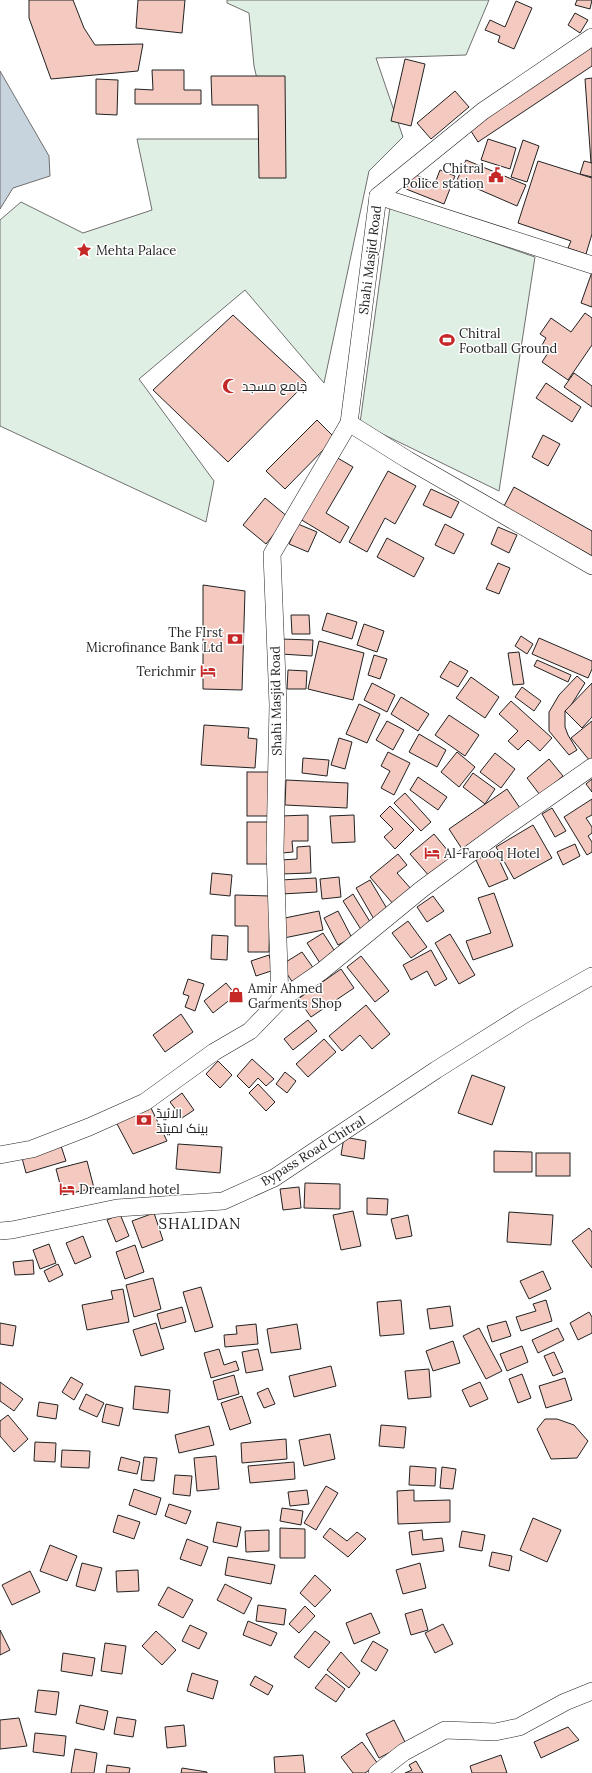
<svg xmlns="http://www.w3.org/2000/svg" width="592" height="1773" viewBox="0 0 592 1773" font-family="Lora,Cairo,serif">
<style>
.green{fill:#e0efe3;stroke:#6f6f6f}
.water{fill:#c7d3dd;stroke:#6f6f6f}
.building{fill:#f3c9c0;stroke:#222}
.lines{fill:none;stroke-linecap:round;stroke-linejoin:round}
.minor-casing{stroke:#222;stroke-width:18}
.minor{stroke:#fff;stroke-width:17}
.labels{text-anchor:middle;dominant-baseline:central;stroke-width:3;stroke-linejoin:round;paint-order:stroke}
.poi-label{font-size:13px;fill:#222;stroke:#fff;text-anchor:start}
.street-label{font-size:13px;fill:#222;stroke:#fff}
.quarter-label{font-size:15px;letter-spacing:1px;fill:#222;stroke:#fff}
</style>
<rect width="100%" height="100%" fill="#fff"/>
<g class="green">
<polygon points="227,0 489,0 466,55 376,58 403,137 369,171 324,383 245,290 139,379 214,481 206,522 0,426 0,220 21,202 83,233 152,210 137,139 271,139 254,66 249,13 227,3"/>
<polygon points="390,207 535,257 499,491 360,423"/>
</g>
<polygon class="water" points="0,71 49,156 50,176 13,188 0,209"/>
<g class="building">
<polygon points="29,0 73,0 84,28 95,45 143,44 138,71 51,79 29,18"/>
<polygon points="138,0 185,0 182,33 136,28"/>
<polygon points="577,0 592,0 590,9 575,5"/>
<polygon points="516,1 532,8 514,49 498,42 500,36 485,30 490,20 505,27"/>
<polygon points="575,13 588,20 580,33 568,25"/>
<polygon points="592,45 592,66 478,142 469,128"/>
<polygon points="405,59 425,64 411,126 391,121"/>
<polygon points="152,70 184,70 184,90 201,90 201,104 135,104 135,89 153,90"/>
<polygon points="211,76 285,76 286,178 259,178 258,105 212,105"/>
<polygon points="592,78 592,163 591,163 585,79"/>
<polygon points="96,79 118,80 117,115 96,114"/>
<polygon points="455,91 469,107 431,139 417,123"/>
<polygon points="488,139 516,148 510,169 481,160"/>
<polygon points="523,140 539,146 527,182 511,177"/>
<polygon points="466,160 526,185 517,206 457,180"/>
<polygon points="538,161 592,178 592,234 586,254 568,248 571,241 518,223"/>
<polygon points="584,161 592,163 592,177 580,174"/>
<polygon points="440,170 455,176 444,204 406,189 413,174 435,183"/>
<polygon points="592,272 592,307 581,303"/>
<polygon points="585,313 592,318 592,345 568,380 542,362 550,350 542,345 546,338 540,334 551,318 571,332"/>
<polygon points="233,315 306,383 228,462 153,390"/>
<polygon points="574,373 592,386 592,407 564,387"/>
<polygon points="546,383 581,407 572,422 536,398"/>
<polygon points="317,420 335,438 285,489 266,471"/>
<polygon points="543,435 560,444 548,466 532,457"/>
<polygon points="336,457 353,467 326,513 349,527 340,543 300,519"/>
<polygon points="388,471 416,486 395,524 385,518 367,552 349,542"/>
<polygon points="514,487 592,531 592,556 504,506"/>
<polygon points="431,489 459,502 451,518 423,505"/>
<polygon points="265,498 288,517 266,544 243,525"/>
<polygon points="298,524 317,532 308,552 289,544"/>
<polygon points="445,524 464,534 454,554 435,545"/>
<polygon points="498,527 517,535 509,553 491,544"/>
<polygon points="387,538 424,558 414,577 377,557"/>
<polygon points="498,563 510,568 499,594 486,589"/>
<polygon points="203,585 245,591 242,690 203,689"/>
<polygon points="327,613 357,622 352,639 322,630"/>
<polygon points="291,615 309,615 310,634 292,634"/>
<polygon points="364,624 384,631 377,652 357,645"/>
<polygon points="521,636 533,644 527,654 515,646"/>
<polygon points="539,638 592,661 592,669 588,678 532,654"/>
<polygon points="281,639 313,640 312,656 281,654"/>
<polygon points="319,641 364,653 353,700 308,689"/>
<polygon points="519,652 524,684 513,685 508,653"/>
<polygon points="374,655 387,659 380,679 368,675"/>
<polygon points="537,660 571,675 568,682 534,666"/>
<polygon points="450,661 468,671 458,687 440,677"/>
<polygon points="288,670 307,671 306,689 287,689"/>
<polygon points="577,676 585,683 568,710 565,711 565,727 568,735 577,750 569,755 549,731 549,712 559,695"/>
<polygon points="471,677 499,697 485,718 456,698"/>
<polygon points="372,683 395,695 387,712 364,700"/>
<polygon points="592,683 592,717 582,728 565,711"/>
<polygon points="522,687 541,701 534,711 515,697"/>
<polygon points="401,697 429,714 418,731 391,714"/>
<polygon points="511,701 552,738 540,751 528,740 518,750 508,741 518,731 499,714"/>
<polygon points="359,704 380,714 367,743 346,734"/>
<polygon points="449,715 479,735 465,756 435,735"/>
<polygon points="387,721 404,730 393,750 376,740"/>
<polygon points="592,721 592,759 590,761 571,738"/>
<polygon points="204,725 249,728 248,738 257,739 255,768 201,765"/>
<polygon points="419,734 446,750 437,767 409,752"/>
<polygon points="339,738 352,742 345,769 331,765"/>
<polygon points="388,752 410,763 394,795 381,788 390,771 381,766"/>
<polygon points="457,752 475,767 459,787 441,772"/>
<polygon points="495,753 515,769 501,788 480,772"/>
<polygon points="303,758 329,760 327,776 302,773"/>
<polygon points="549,759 563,776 540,795 527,778"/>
<rect x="247" y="772" width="23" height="44"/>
<polygon points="473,773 495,789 485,804 463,787"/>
<polygon points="418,777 447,797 438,810 410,790"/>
<polygon points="592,779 592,792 586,784"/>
<polygon points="286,780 348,783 347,808 285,805"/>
<polygon points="507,789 520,808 462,849 449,829"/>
<polygon points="405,793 431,822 421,831 394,803"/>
<polygon points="592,799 592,815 586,818 592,827 592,833 588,836 592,842 592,852 587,855 564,817"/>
<polygon points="390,806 414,830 395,849 384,837 393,829 380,816"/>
<polygon points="552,808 566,831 555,837 542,814"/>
<polygon points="308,815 308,841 292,841 293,852 282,853 281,816"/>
<polygon points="354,815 355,842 332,843 330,816"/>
<rect x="247" y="822" width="21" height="42"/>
<polygon points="533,825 552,858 514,879 496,847"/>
<polygon points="434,834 453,857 430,877 410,854"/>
<polygon points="575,844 580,856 563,865 557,852"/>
<polygon points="310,846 311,873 281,874 280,860 297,859 297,847"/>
<polygon points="495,851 508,879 489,887 476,860"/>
<polygon points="398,854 407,865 397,873 412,890 394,905 370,877"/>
<polygon points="212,873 232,875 230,896 210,894"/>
<polygon points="339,877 341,897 322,899 320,879"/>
<polygon points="316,878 317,892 282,894 281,880"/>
<polygon points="370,880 389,912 375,921 356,888"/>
<polygon points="494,893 513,946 473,960 466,941 491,933 478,898"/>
<polygon points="353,894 372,925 362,931 343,901"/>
<polygon points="235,895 270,896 269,952 248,952 248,926 235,926"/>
<polygon points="433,896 444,911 427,922 417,907"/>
<polygon points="319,911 323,930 284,938 280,919"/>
<polygon points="338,911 352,938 338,945 324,918"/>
<polygon points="408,921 427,947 411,958 392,933"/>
<polygon points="323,933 336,953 320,963 307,943"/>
<polygon points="450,934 475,975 459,984 435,943"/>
<polygon points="212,935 228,936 227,960 211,959"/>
<polygon points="431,950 447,979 435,986 427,971 411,980 403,965"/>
<polygon points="302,952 314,969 293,983 281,965"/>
<polygon points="269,955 274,970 256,976 251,961"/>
<polygon points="361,956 389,991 375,1002 347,967"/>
<polygon points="341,969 354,988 311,1017 298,999"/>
<polygon points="188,979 204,984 195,1011 185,1007 189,996 183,994"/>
<polygon points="226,983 236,995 213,1013 204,1001"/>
<polygon points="366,1005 390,1034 372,1049 360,1035 342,1051 329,1036"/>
<polygon points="181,1014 193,1032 165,1052 153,1035"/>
<polygon points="308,1020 317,1031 293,1050 284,1039"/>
<polygon points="324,1039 336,1052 308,1077 296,1064"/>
<polygon points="252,1059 274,1079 266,1086 258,1078 249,1088 237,1076"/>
<polygon points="218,1061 232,1075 220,1088 206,1074"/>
<polygon points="285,1072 296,1081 287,1093 276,1084"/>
<polygon points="472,1075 505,1087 492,1125 458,1113"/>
<polygon points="258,1084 275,1102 266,1111 249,1093"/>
<polygon points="182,1093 194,1110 182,1118 170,1102"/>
<polygon points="150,1106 167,1141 133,1154 116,1122"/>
<polygon points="344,1137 366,1141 364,1159 341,1155"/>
<polygon points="178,1144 222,1147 220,1173 176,1169"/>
<polygon points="61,1146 66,1161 26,1173 22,1158"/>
<polygon points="494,1151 532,1152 532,1172 494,1172"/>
<rect x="536" y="1153" width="34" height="23"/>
<polygon points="87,1161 94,1188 63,1195 56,1169"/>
<polygon points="305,1183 340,1184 340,1209 304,1208"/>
<polygon points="299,1187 301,1208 283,1210 280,1189"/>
<polygon points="367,1198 388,1199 387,1215 367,1214"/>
<polygon points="353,1211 361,1246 341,1250 333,1215"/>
<polygon points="509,1212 553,1215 551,1245 507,1242"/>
<polygon points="154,1213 163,1240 142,1248 132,1221"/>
<polygon points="120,1214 129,1236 116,1242 107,1220"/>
<polygon points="408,1215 412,1236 396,1239 391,1219"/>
<polygon points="589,1228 592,1232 592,1268 572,1241"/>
<polygon points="83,1236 91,1257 75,1264 66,1243"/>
<polygon points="49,1244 56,1263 40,1269 33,1250"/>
<polygon points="135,1245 144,1272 125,1279 116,1252"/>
<polygon points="33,1260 34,1274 15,1275 13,1262"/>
<polygon points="58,1264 63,1275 49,1282 44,1271"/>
<polygon points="543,1271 551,1289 529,1299 520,1281"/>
<polygon points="153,1278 161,1309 134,1317 126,1285"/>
<polygon points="201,1287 213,1327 195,1332 183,1292"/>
<polygon points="123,1289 129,1322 87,1330 82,1305 113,1299 111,1291"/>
<polygon points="401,1300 404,1334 380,1336 377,1302"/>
<polygon points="546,1300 552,1321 521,1331 516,1317 536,1311 533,1304"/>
<polygon points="450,1306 453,1326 430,1329 427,1309"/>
<polygon points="182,1307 186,1322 161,1329 157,1314"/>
<polygon points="589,1312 592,1317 592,1333 578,1340 570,1323"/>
<polygon points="506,1321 511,1336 492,1342 487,1326"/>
<polygon points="0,1323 16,1326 13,1346 0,1344"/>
<polygon points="156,1323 164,1349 141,1356 133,1330"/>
<polygon points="256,1324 258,1344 225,1347 224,1335 237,1334 236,1326"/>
<polygon points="297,1324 301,1349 271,1353 267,1329"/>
<polygon points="479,1328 502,1371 486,1379 463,1336"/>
<polygon points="558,1328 564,1340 538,1353 532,1340"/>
<polygon points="453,1341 460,1363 433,1371 426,1351"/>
<polygon points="522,1346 528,1362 507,1371 500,1354"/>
<polygon points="219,1349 224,1365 236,1361 239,1370 211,1378 204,1353"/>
<polygon points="258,1349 263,1370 246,1373 242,1352"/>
<polygon points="554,1352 563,1372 553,1376 544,1356"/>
<polygon points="331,1366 336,1386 294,1397 289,1376"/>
<polygon points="429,1369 431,1397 408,1399 405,1371"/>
<polygon points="522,1374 531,1398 518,1403 509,1379"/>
<polygon points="234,1375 239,1394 218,1400 213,1381"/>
<polygon points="71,1377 83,1384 74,1400 62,1392"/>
<polygon points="565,1378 572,1400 546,1408 539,1386"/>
<polygon points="0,1382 23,1399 14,1411 0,1401"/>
<polygon points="480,1382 488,1399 470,1407 462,1390"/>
<polygon points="135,1386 170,1390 168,1413 133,1409"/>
<polygon points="268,1388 275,1404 264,1408 257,1393"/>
<polygon points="86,1394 104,1403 97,1417 79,1409"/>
<polygon points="242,1396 251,1423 230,1430 221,1403"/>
<polygon points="39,1402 58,1405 56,1419 37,1416"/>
<polygon points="106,1404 123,1408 119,1426 102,1422"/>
<polygon points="8,1415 28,1439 14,1452 0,1436 0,1421"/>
<polygon points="545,1419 557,1419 574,1425 588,1441 577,1458 551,1459 537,1429"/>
<polygon points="381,1425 406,1427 404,1448 379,1446"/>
<polygon points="209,1426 214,1445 179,1453 175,1435"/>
<polygon points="330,1434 335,1459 304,1466 299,1440"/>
<polygon points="286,1439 287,1459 242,1463 241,1443"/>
<polygon points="35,1442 56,1443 55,1462 34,1461"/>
<polygon points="62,1450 90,1451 89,1468 61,1467"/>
<polygon points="216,1456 219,1489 197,1491 194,1458"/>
<polygon points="121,1457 140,1462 137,1474 118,1470"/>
<polygon points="144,1457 157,1458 154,1481 141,1480"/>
<polygon points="294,1462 295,1479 250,1483 248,1466"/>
<polygon points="410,1466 436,1468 435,1486 409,1485"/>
<polygon points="442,1467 456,1469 453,1489 440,1488"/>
<polygon points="175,1475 192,1476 190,1496 173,1494"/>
<polygon points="326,1486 338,1493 316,1530 304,1523"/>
<polygon points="134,1489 161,1498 156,1515 129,1505"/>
<polygon points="307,1490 309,1504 290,1506 288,1492"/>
<polygon points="414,1490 414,1501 450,1500 450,1522 398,1524 397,1491"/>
<polygon points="169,1504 191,1511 186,1524 165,1516"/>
<polygon points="282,1508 303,1511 301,1525 280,1521"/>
<polygon points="118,1515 140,1522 134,1539 113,1532"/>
<polygon points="533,1518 561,1530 547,1562 520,1550"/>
<polygon points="217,1522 241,1527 237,1547 213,1542"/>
<polygon points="280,1528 305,1529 305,1558 280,1558"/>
<polygon points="330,1528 347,1541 357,1532 366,1539 348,1557 323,1537"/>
<polygon points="269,1530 269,1551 246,1552 245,1531"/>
<polygon points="422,1530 423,1540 442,1538 444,1551 412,1555 409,1532"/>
<polygon points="462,1531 485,1535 482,1551 459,1547"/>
<polygon points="187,1539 208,1547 201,1566 180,1559"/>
<polygon points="50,1545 77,1556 67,1581 40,1571"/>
<polygon points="492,1552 512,1556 509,1571 489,1566"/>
<polygon points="228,1557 275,1565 271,1584 225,1575"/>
<polygon points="82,1563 102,1568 95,1591 76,1586"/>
<polygon points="420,1563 426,1588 403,1594 396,1570"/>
<polygon points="138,1570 139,1591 117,1592 116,1571"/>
<polygon points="30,1571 40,1592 12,1605 2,1585"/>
<polygon points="315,1575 331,1590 315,1607 300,1593"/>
<polygon points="225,1584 252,1598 244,1614 217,1600"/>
<polygon points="168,1587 193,1600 183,1618 158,1605"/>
<polygon points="258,1605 286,1609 284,1625 256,1621"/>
<polygon points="305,1606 315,1616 299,1633 289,1624"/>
<polygon points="422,1609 428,1630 411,1635 405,1614"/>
<polygon points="371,1613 380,1633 354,1644 346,1623"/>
<polygon points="248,1621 277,1633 271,1646 243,1635"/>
<polygon points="443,1624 453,1644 435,1653 425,1633"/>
<polygon points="190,1625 207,1633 199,1649 182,1641"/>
<polygon points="0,1630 10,1650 0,1655"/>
<polygon points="156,1631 176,1650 162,1665 142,1646"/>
<polygon points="315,1631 330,1642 309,1668 294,1657"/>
<polygon points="373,1641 388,1650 376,1671 361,1661"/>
<polygon points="105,1643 126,1646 122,1674 101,1671"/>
<polygon points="341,1652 360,1673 349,1688 327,1670"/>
<polygon points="63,1653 95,1658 92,1676 61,1671"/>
<polygon points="192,1673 218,1681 213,1699 187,1691"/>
<polygon points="326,1674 345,1689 336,1702 315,1688"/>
<polygon points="255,1676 273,1686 268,1695 250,1685"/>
<polygon points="38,1690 59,1692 56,1715 35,1712"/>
<polygon points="80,1705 108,1711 104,1730 76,1723"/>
<polygon points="117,1717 136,1720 133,1737 114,1734"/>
<polygon points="19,1718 27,1746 0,1749 0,1720"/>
<polygon points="394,1720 406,1744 379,1758 366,1734"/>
<polygon points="184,1725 186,1746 167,1748 165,1727"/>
<polygon points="568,1727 579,1740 541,1758 534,1742"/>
<polygon points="35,1733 66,1736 64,1756 33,1752"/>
<polygon points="362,1742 378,1764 365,1773 353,1773 341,1757"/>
<polygon points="75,1749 97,1753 94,1773 71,1773"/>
<polygon points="303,1755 305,1773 275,1773 274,1757"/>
<polygon points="501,1755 507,1773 472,1773 470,1766"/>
<polygon points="416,1761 423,1773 405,1773 412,1770 409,1765"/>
<polygon points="107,1765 130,1768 129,1773 106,1773"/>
<polygon points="182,1768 207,1772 207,1773 181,1773"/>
</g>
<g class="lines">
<g class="minor-casing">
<g id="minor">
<polyline points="378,196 592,265"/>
<polyline points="349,423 408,460 592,566"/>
<polyline points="280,1000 275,851 278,705 272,554 349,423 378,196 483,111 592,37"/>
<polyline points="0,1155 32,1149 89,1127 145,1102 214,1052 250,1031 280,1000 322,971 422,889 509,825 592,767"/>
<polyline points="0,1231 12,1230 117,1208 223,1201 274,1178 436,1070 525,1014 592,976"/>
<polyline points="377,1773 404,1752 445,1730 495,1732 519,1727 565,1702 592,1691"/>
</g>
</g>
<use href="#minor" class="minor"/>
</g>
<defs>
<g id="civic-bare" transform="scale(1.2)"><path d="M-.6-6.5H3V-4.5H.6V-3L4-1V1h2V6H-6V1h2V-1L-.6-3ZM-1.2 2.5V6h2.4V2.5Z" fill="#c62828" stroke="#fff" stroke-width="2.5" paint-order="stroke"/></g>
<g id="sight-bare" transform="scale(1.2)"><path d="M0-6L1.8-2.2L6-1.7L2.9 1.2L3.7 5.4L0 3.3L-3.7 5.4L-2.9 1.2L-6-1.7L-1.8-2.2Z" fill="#c62828" stroke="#fff" stroke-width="2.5" paint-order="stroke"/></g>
<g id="stadium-bare" transform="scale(1.2)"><path d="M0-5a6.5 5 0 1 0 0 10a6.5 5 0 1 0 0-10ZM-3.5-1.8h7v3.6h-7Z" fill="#c62828" stroke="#fff" stroke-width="2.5" paint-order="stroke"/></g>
<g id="mosque-bare" transform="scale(1.2)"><path d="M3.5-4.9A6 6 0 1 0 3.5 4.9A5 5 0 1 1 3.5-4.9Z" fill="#c62828" stroke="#fff" stroke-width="2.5" paint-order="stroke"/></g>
<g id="bank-bare" transform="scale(1.2)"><path d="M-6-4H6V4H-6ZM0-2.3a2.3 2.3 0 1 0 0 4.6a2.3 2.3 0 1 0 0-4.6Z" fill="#c62828" stroke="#fff" stroke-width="2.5" paint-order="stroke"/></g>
<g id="hotel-bare" transform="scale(1.2)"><path d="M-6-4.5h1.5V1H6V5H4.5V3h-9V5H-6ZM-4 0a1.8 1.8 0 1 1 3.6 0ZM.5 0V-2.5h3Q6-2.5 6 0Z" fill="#c62828" stroke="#fff" stroke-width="2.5" paint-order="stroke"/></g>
<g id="shop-bare" transform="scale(1.2)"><path d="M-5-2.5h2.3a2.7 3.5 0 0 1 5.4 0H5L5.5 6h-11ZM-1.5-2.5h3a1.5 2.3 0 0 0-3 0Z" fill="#c62828" stroke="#fff" stroke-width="2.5" paint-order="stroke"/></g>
</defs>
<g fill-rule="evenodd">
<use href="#civic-bare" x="496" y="175"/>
<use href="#sight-bare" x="84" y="250"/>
<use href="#stadium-bare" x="447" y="340"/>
<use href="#mosque-bare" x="230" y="386"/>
<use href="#bank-bare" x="235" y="639"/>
<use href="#hotel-bare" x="208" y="671"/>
<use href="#hotel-bare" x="432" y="853"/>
<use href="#shop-bare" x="236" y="995"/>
<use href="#bank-bare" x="144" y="1120"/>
<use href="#hotel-bare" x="67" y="1189"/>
</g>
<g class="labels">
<g class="poi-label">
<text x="484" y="168" text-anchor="end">Chitral<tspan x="484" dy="15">Police station</tspan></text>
<text x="96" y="250">Mehta Palace</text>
<text x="459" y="333">Chitral<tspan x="459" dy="15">Football Ground</tspan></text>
<text x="242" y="386">جامع مسجد</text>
<text x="223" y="632" text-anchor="end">The FIrst<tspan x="223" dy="15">Microfinance Bank Ltd</tspan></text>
<text x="196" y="671" text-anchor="end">Terichmir</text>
<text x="444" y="853">Al-Farooq Hotel</text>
<text x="248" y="988">Amir Ahmed<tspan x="248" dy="15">Garments Shop</tspan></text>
<text x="156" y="1113">الائیڈ<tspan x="156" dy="15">بینک لمیٹڈ</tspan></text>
<text x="79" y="1189">Dreamland hotel</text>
</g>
<g class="street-label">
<text transform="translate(370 260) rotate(-83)">Shahi Masjid Road</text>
<text transform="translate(276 701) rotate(-91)">Shahi Masjid Road</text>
<text transform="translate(313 1151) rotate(-32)">Bypass Road Chitral</text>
</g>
<g class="quarter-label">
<text x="200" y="1223">SHALIDAN</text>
</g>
</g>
</svg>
